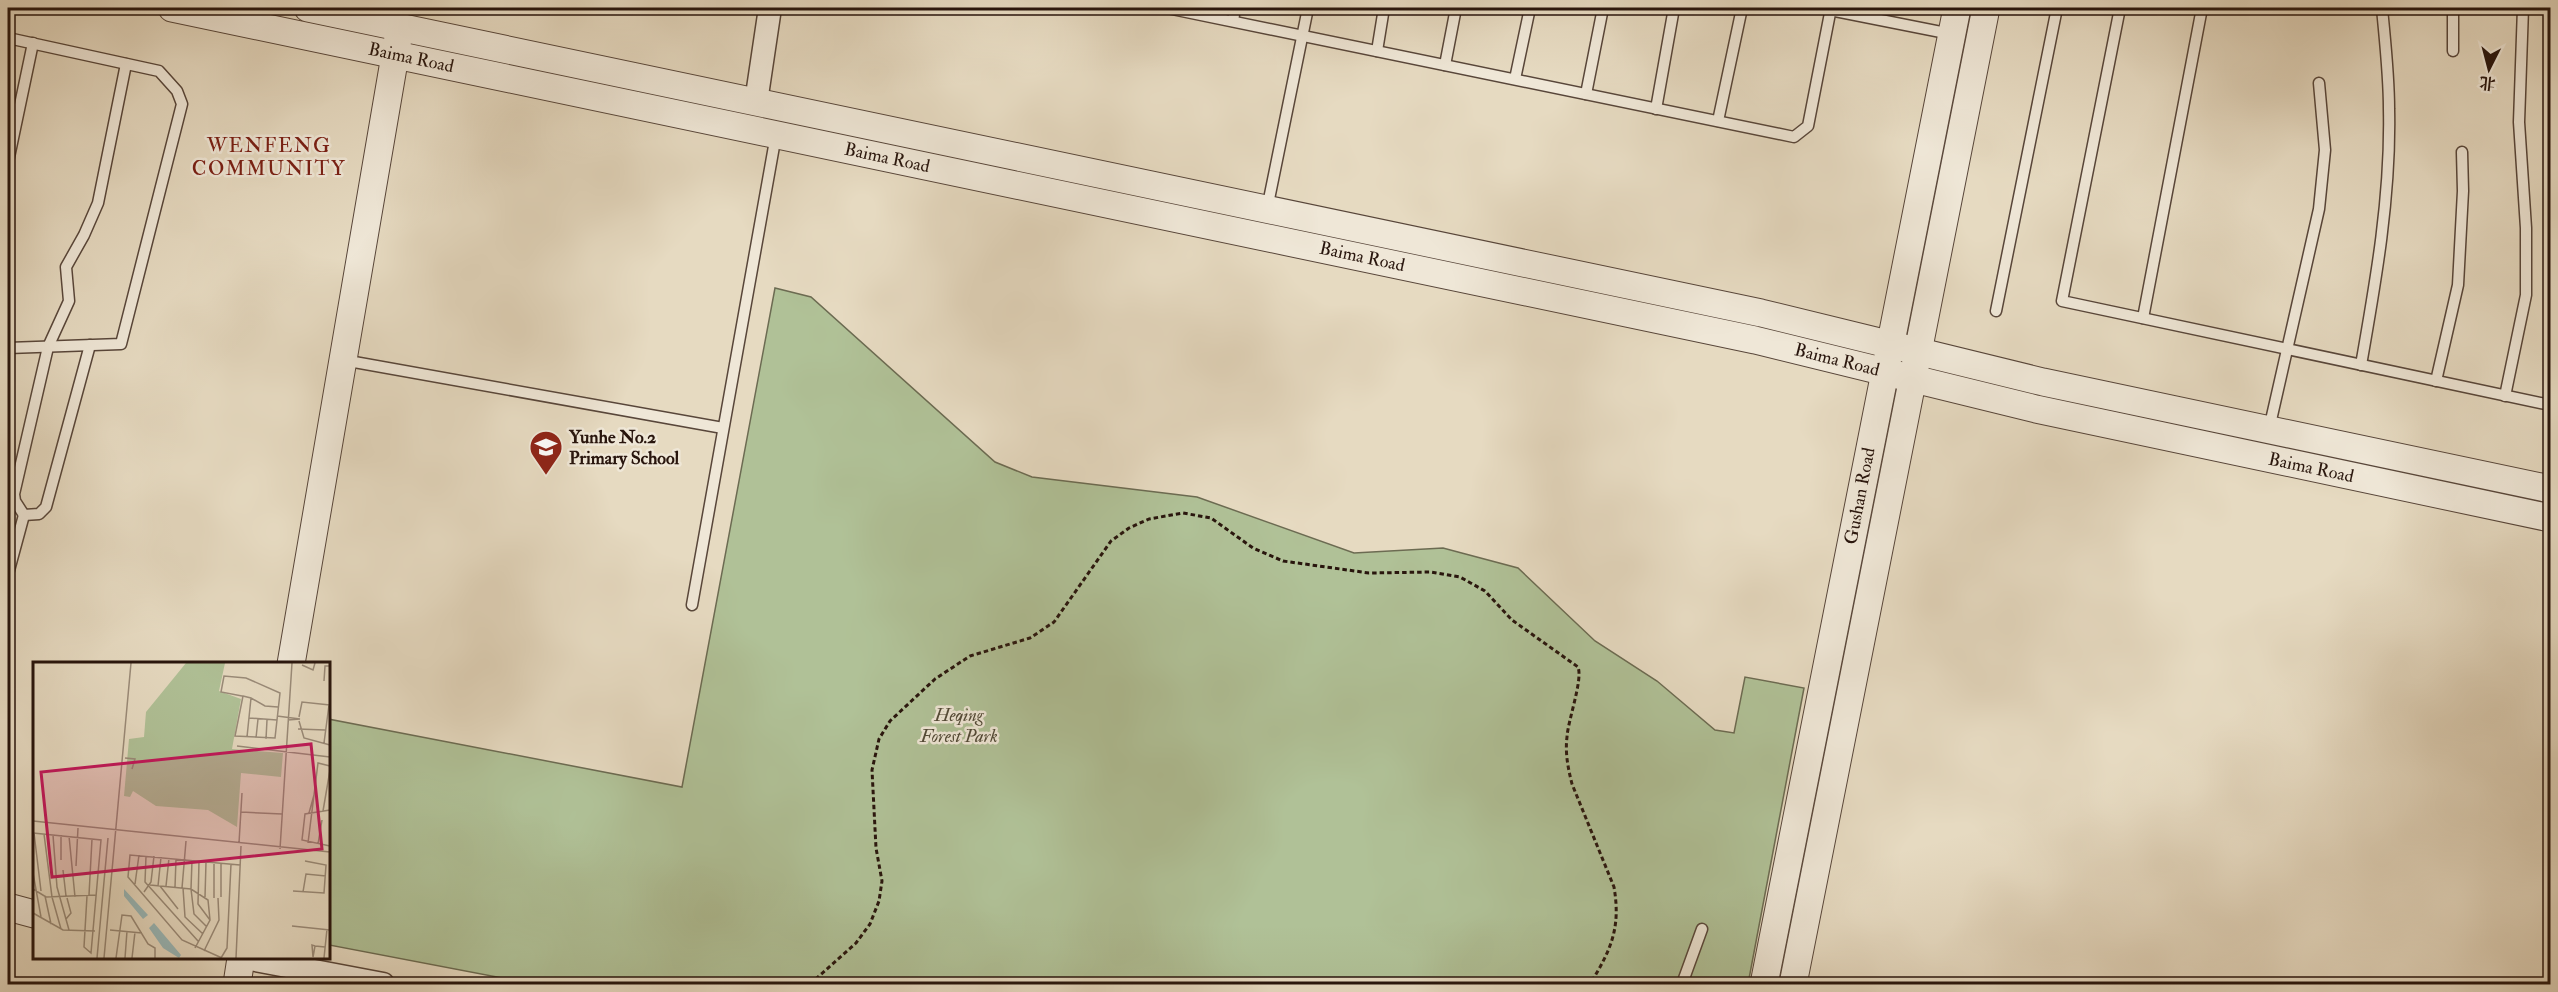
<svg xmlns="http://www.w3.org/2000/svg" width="2558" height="992" viewBox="0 0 2558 992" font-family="'IM FELL Double Pica','Noto Serif SC',serif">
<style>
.green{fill:#b0c197;stroke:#6c6b52;stroke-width:1.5}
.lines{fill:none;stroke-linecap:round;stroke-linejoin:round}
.service-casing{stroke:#58463a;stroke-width:13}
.minor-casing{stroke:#58463a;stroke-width:25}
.tertiary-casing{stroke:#58463a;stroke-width:29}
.path{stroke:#28150d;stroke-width:3;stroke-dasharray:4.5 3;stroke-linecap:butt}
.service{stroke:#efe7d7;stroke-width:10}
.minor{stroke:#efe7d7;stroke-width:22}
.tertiary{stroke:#efe7d7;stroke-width:27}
.labels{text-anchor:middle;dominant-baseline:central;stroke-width:5;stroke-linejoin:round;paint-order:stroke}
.street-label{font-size:18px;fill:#28150d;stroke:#efe7d7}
.poi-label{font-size:18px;font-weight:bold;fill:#28150d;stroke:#efe7d7;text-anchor:start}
.park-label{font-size:18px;font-style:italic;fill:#514936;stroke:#efe7d7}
.neighbourhood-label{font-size:20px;letter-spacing:1.5px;fill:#7a1f14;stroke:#efe7d7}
.inset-road{fill:none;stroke:#9a8b79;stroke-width:1.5}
.view{fill:#c2185b;fill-opacity:0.15;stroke:#c2185b;stroke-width:3}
.inset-edge{fill:none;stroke:#28150d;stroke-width:3}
</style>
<rect width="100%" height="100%" fill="#e6dac1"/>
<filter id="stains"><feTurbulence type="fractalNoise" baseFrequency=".00333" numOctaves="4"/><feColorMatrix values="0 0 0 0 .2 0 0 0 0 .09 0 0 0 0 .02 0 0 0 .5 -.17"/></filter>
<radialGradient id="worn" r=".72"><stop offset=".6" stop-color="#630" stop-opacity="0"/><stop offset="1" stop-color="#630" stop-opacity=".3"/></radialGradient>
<polygon class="green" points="775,288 811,297 995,462 1032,477 1197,497 1354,553 1443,548 1518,568 1595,641 1657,681 1715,730 1734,733 1745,677 1804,688 1748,984 534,984 329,945 328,719 682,787"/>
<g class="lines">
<g class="service-casing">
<g id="service">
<polyline points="1167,8 1794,137 1808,126 1831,8"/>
<polyline points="2120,8 2062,301 2550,405"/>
<polyline points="2453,8 2453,51"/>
<polyline points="1830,10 1951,34"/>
<polyline points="1233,21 1235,8"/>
<polyline points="8,38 159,71 177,91 182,104 121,344 8,348"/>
<polyline points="1377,51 1384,8"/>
<polyline points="1445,65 1456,8"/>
<polyline points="1515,79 1530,8"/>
<polyline points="1586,94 1603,8"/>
<polyline points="1656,109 1674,8"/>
<polyline points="1718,121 1742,8"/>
<polyline points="8,162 33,43"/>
<polyline points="1267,209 1308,8"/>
<polyline points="1996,311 2057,8"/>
<polyline points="2143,318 2202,8"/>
<polyline points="343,360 723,428"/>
<path d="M2361,365c15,-85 30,-170 28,-256 0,-34 -4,-68 -7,-101"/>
<polyline points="2436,381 2458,285 2463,191 2462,152"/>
<polyline points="2505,396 2526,295 2526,228 2519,122 2523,8"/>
<polyline points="2269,429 2319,209 2325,150 2319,83"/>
<polyline points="24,515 15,501 14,494 48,347 69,301 66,267 84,235 98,203 126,64"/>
<polyline points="24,515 39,514 46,507 90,345"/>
<polyline points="8,574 24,515"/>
<polyline points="692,605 776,135"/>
<polyline points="1682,984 1702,929"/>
</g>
</g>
<g class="minor-casing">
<g id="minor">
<polyline points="756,102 770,8"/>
<polyline points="245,958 383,984"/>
</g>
</g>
<g class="tertiary-casing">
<g id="tertiary">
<polyline points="172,8 1755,340 2036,409 2550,518"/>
<polyline points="308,8 1761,313 2043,382 2550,489"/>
<polyline points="291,664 398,38"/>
<polyline points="8,907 34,914"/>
<polyline points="237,984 241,958"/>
<polyline points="1764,984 1957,8"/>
<polyline points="1793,984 1986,8"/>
</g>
</g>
<path class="path" d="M810,984l46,-41 14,-19 9,-23 3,-20 -6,-33 -4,-78 7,-31 11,-18 45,-42 35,-23 60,-18 24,-16 57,-81 18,-13 20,-9 34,-6 28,5 42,30 30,13 86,12 62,-1 29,5 25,14 27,29 66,47c5,13 -10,53 -11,70 -2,16 1,31 5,47l42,103c7,41 -3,63 -24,97"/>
<use href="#service" class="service"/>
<use href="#minor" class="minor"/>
<use href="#tertiary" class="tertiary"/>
</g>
<defs>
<g id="school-pin" transform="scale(1.725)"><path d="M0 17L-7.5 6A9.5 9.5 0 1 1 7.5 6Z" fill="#8f2418" stroke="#efe7d7"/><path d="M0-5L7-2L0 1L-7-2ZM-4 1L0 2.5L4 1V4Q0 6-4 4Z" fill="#fff"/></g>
</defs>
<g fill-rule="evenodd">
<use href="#school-pin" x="546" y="447"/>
</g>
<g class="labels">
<g class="street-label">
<text transform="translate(411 58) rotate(12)">Baima Road</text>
<text transform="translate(887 158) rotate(12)">Baima Road</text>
<text transform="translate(1362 257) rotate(12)">Baima Road</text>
<text transform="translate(1837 360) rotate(14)">Baima Road</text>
<text transform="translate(2311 468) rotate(12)">Baima Road</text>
<text transform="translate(1860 496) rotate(-79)">Gushan Road</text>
</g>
<g class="poi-label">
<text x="569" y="437">Yunhe No.2<tspan x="569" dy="21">Primary School</tspan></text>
</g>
<g class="park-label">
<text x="959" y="715">Heqing<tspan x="959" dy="21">Forest Park</tspan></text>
</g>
<g class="neighbourhood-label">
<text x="269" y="145">WENFENG<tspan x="269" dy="23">COMMUNITY</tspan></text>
</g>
</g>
<g transform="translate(33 662)">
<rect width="297" height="297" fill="#e6dac1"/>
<path d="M153,1h39l-6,28 22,8 -9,50 51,4 -2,24 -40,-4 -4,54 -29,-17 -52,-4 -23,-15 -3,6 -6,-1 5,-57 15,-2 2,-25z" fill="#b0c197"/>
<path d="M91,227l24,26 -5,4 -19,-23zM121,261l27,32 -2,3 -16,-10 -14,-20z" fill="#99b9ba"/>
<path class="inset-road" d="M269,3l11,5 2,-7M291,19l1,-15h5M210,34l-8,40 40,2 5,-45 -34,-15 -22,-2 -3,16 21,4h1l8,2 14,8 13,1M244,54l23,3 -12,1M266,55l3,-15 28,3M216,56l28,2M266,59l5,17 26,7M265,67l27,1M214,75l4,-39M223,76l2,-19M233,77l1,-19M291,81l5,-38M204,84l93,11M92,96l10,1 -3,10M297,148l-25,4 -3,26 28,6M290,149l7,-41M208,150l41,2M276,151l5,-18M0,159l297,31M0,171l68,7 -10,113 -7,-6 3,-51M1,171l7,58M11,172l8,63 9,32M20,173l4,52 12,43M36,174l6,61M206,181l3,-50M275,181l10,-80 12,3M285,182l4,-24M247,187l12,-186M113,194l-1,26 53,59M28,198v-25M166,199l-1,43 12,16M181,200v36M188,201v34M43,204l2,-38M30,208l3,26M0,211l8,44M102,222l4,-29M117,223l41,4 17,11 2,20 -15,28M125,224l3,-29M127,224l18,23M133,224l3,-28M142,225l1,-28M149,226l4,-47M150,226l2,29 18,17M0,227l13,8 50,-2M158,227l3,25 13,13M158,227l1,-29M260,229l31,2 2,-28 -21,-4M111,230l7,-10 3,-26M270,230l3,-18 20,2M56,233l3,-56M12,234l6,28M172,235l1,-35M0,251l30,17 32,1M33,257l5,-6 -4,-15M259,264l38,4M77,268l32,3M282,284l-2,11 -1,-12 3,1 10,1M171,289l15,-31 -1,-22M64,296l11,-120M71,296l27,-295M83,296l6,-43 9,1 17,28 7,4v10M92,296l2,-27M99,296l3,-26M188,296l6,-10 4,-84M189,296l-40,-18 -54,-63 2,-22 110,10M203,296l5,-112M291,296l3,-29"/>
<path class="view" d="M278,82l11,105 -270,28 -11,-105z"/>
<rect width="297" height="297" class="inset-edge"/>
</g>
<rect width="2558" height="992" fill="none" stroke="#e6dac1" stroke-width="30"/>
<rect x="9" y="9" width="2540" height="974" fill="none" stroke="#28150d" stroke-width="3"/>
<rect x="15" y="15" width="2528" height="962" fill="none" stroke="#28150d" stroke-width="1.5"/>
<g transform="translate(2489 69) rotate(186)" stroke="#efe7d7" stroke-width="4.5" paint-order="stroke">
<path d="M0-4.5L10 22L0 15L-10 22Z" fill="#28150d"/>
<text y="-9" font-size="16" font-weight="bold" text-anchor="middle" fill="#28150d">北</text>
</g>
<rect width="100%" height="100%" filter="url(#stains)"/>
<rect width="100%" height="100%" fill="url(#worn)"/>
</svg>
